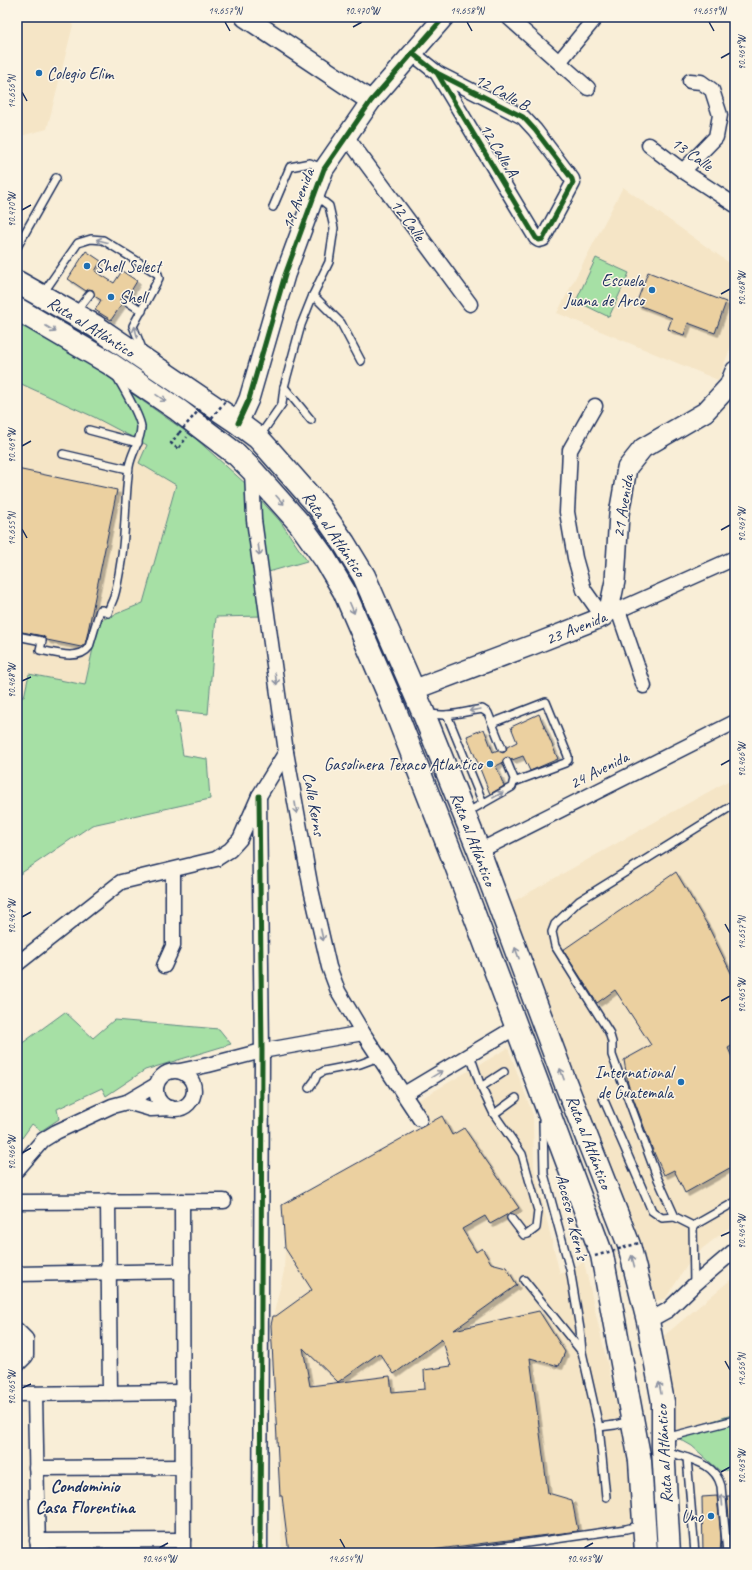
<svg xmlns="http://www.w3.org/2000/svg" width="752" height="1570" viewBox="0 0 752 1570" font-family="Caveat,sans-serif">
<style>
.built{fill:#f5e5c6}
.green{fill:#a6e0a5;stroke:#608882}
.building{fill:#ebd0a0;stroke:#1b2f5e;fill-rule:evenodd;filter:url(#shadow)}
.lines{fill:none;stroke-linecap:round;stroke-linejoin:round}
.lane-casing{stroke:#1b2f5e;stroke-width:10}
.street-casing{stroke:#1b2f5e;stroke-width:17}
.secondary-casing{stroke:#1b2f5e;stroke-width:22}
.highway-casing{stroke:#1b2f5e;stroke-width:25}
.path{stroke:#1b2f5e;stroke-width:2.5;stroke-dasharray:3 3;stroke-linecap:butt}
.lane{stroke:#fcf5e5;stroke-width:7}
.street{stroke:#fcf5e5;stroke-width:14}
.secondary{stroke:#fcf5e5;stroke-width:19}
.highway{stroke:#fcf5e5;stroke-width:22}
.path-bridge{stroke:#1b2f5e;stroke-width:2.5;stroke-dasharray:3 3;stroke-linecap:butt}
.cycleway-casing{stroke:#fcf5e5;stroke-width:8}
.cycleway{stroke:#1b5e20;stroke-width:5}
.oneway{stroke:#8c92a2}
.ticks{fill:none;stroke:#1b2f5e;stroke-width:1.5}
.poi-dot{fill:#1f6fb2;stroke:#fcf5e5;stroke-width:1.5}
.labels{text-anchor:middle;dominant-baseline:central;stroke-width:3;stroke-linejoin:round;paint-order:stroke}
.poi-label{font-size:17px;fill:#1b2f5e;stroke:#fcf5e5;text-anchor:end}
.street-label{font-size:17px;fill:#1b2f5e;stroke:#fcf5e5}
.neighbourhood-label{font-size:18px;font-weight:bold;fill:#1b2f5e;stroke:#fcf5e5}
.neatline{fill:none;stroke:#1b2f5e;stroke-width:1.5}
.ticks-label{font-size:10px;text-anchor:middle;fill:#1b2f5e}
</style>
<defs>
<filter id="shadow"><feDropShadow dx="3.5" dy="3.5" stdDeviation="0" flood-color="#0004"/></filter>
</defs>
<rect width="100%" height="100%" fill="#f9eed7"/>
<filter id="ink" filterUnits="userSpaceOnUse"><feTurbulence type="fractalNoise" baseFrequency=".025" numOctaves="2"/><feDisplacementMap in="SourceGraphic" scale="8" xChannelSelector="R" yChannelSelector="G"/><feConvolveMatrix kernelMatrix="1 2 1 2 8 2 1 2 1" color-interpolation-filters="sRGB"/></filter>
<g filter="url(#ink)">
<g class="built">
<polygon points="17,17 75,17 47,129 17,137"/>
<polygon points="623,187 735,267 735,336 718,380 557,313"/>
<polygon points="17,382 94,417 147,445 139,463 176,485 143,603 99,621 85,685 29,674 24,698 17,696"/>
<polygon points="735,777 735,1223 694,1255 666,1298 657,1301 652,1297 505,906"/>
<polygon points="508,1048 533,1115 534,1168 560,1274 584,1262 626,1445 635,1523 443,1553 282,1553 277,1417 271,1325 284,1271 285,1248 282,1205 429,1123 417,1101"/>
<polygon points="735,1276 735,1414 671,1434 659,1340"/>
</g>
<g class="green">
<polygon points="596,258 629,273 609,317 576,301"/>
<polygon points="17,319 90,364 195,438 247,485 280,521 307,561 258,575 263,616 216,617 208,714 176,711 183,755 207,759 210,799 92,825 17,876 17,696 24,697 29,674 85,685 99,621 143,603 176,485 139,463 147,445 94,417 17,382"/>
<polygon points="65,1012 93,1038 114,1020 219,1029 231,1044 145,1070 106,1096 102,1088 57,1109 59,1119 41,1131 32,1124 17,1145 17,1047"/>
<polygon points="735,1414 735,1479 733,1469 720,1471 692,1446 671,1434"/>
</g>
<g class="building">
<polygon points="86,251 101,261 95,271 114,283 122,271 137,281 128,296 125,295 121,297 120,300 122,304 111,320 95,310 101,300 94,296 93,290 89,289 86,291 68,279"/>
<polygon points="648,272 726,302 715,333 688,323 684,335 668,329 672,318 636,304"/>
<polygon points="17,469 117,490 87,636 85,644 81,647 47,640 43,636 17,631"/>
<polygon points="539,714 558,759 530,771 523,756 512,760 508,757 505,758 502,763 496,766 504,786 490,794 467,736 484,729 493,752 498,750 503,753 506,751 507,747 517,742 511,727"/>
<polygon points="676,872 708,926 735,981 735,1044 728,1048 735,1064 735,1165 685,1193 674,1170 664,1175 652,1148 628,1084 624,1060 651,1045 615,990 597,1003 563,950"/>
<path d="M442,1116l10,19 12,-7 55,80 -29,16 -5,-8 -23,13 14,23 6,-4 9,15 15,4 11,18 -63,45 85,-19 26,41 -6,14 -29,-8 18,135 24,7 6,31 -170,22h-119l-7,-57h-2l-9,-171 2,-9h3l36,-26 -27,-42 -3,-43zM442,1339l9,27 -27,4 1,19 -33,3 -2,-16 -80,10 -7,-38 35,34 41,-29 15,21z"/>
<polygon points="717,1496 721,1538 720,1553 703,1553 702,1497"/>
<polygon points="727,1496 735,1496 735,1538 731,1538"/>
</g>
<g class="lines">
<g class="lane-casing">
<g id="lane">
<polyline points="273,207 290,167 310,163 324,169"/>
<polyline points="17,247 56,178"/>
<polyline points="41,290 46,289 78,243 91,239 103,240 158,274 159,278 133,326 143,351"/>
<polyline points="313,295 341,323 361,361"/>
<polyline points="125,300 142,311"/>
<polyline points="74,310 78,309 90,294"/>
<polyline points="284,387 311,420"/>
<polyline points="89,430 138,443"/>
<polyline points="259,437 282,404 284,387 301,325 313,295 329,262 334,228 329,206 315,195"/>
<polyline points="63,454 128,469"/>
<path d="M17,636l25,5 -2,9c15,3 39,11 49,-3l11,-37h3l5,3c1,-6 4,-10 6,-16 4,-13 6,-29 8,-42 4,-29 3,-59 7,-88 2,-14 12,-26 12,-40 -1,-12 -18,-39 -24,-50"/>
<path d="M427,713c18,5 36,-1 55,-4l6,4 14,35"/>
<polyline points="447,715 483,803"/>
<polyline points="492,723 546,702 568,756 568,760 565,763 514,782"/>
<polyline points="466,813 512,787 514,779 507,762"/>
<polyline points="470,1055 481,1087 494,1114 522,1154 538,1211 536,1228 528,1234 524,1235 511,1218"/>
<polyline points="481,1087 504,1072"/>
<polyline points="309,1088 315,1080 317,1075 324,1071 360,1064 379,1057"/>
<polyline points="603,1098 652,1211 662,1218 675,1217"/>
<polyline points="494,1114 516,1098"/>
<polyline points="543,1122 544,1174 570,1269 580,1329 582,1352"/>
<polyline points="693,1226 675,1217 657,1177 612,1055 612,1042 609,1032 555,946 552,932 555,924 579,901 735,804"/>
<polyline points="524,1280 582,1352 599,1427 606,1497"/>
<polyline points="694,1285 693,1226 735,1202"/>
<polyline points="599,1427 615,1425 630,1421"/>
<polyline points="665,1438 735,1420"/>
<path d="M667,1449l5,4c20,7 43,10 49,33l6,67"/>
<polyline points="687,1458 695,1553"/>
<polyline points="457,1553 626,1529 642,1525"/>
</g>
</g>
<g class="street-casing">
<g id="street">
<polyline points="508,17 588,88"/>
<polyline points="412,53 437,73 523,117 535,130 572,179 573,183 543,239 539,240 536,238 437,73"/>
<polyline points="559,62 596,17"/>
<polyline points="346,136 470,304"/>
<polyline points="649,145 683,171 735,205"/>
<polyline points="683,171 716,137 720,115 712,90 701,82 690,81"/>
<polyline points="595,406 570,450 567,512 575,558 584,590 603,617 735,558"/>
<polyline points="252,470 254,520 286,752 311,889 329,967 338,991 363,1033 420,1119"/>
<polyline points="618,610 644,686"/>
<polyline points="259,796 262,1051 260,1553"/>
<polyline points="479,851 735,722"/>
<polyline points="17,964 121,882 216,859 230,850 240,839 259,796 286,752"/>
<polyline points="164,966 173,946 173,871"/>
<polyline points="180,1071 208,1065 262,1051 363,1033"/>
<circle cx="175" cy="1090" r="19"/>
<polyline points="404,1094 516,1027"/>
<polyline points="127,1102 151,1109 171,1108"/>
<polyline points="17,1170 43,1140 56,1132 112,1106 127,1102 156,1085"/>
<polyline points="108,1201 110,1393"/>
<polyline points="182,1201 183,1553"/>
<polyline points="17,1202 224,1201"/>
<polyline points="17,1274 183,1271"/>
<polyline points="648,1321 668,1310 694,1285 735,1250"/>
<polyline points="17,1330 26,1339 26,1356 17,1365"/>
<polyline points="17,1394 183,1392"/>
<polyline points="35,1394 38,1553"/>
<polyline points="36,1468 183,1467"/>
<polyline points="37,1541 183,1540"/>
</g>
</g>
<g class="secondary-casing">
<g id="secondary">
<polyline points="245,17 371,101"/>
<polyline points="238,423 249,399 285,275 324,169 371,101 444,17"/>
<polyline points="413,690 532,645 603,617 610,605 615,581 619,514 627,468 643,448 705,412 729,386 735,371"/>
</g>
</g>
<g class="highway-casing">
<g id="highway">
<polyline points="17,282 95,326 238,423 258,438 269,450 319,507 344,543 364,576 423,712 479,851 565,1082 629,1245 648,1321 663,1402 663,1447 669,1553"/>
<polyline points="17,309 109,363 178,410 237,455 252,470 300,524 325,559 344,591 391,700 455,863 602,1255 640,1461 646,1553"/>
</g>
</g>
<polyline class="path" points="179,433 171,443 178,449 187,437"/>
<use href="#lane" class="lane"/>
<use href="#street" class="street"/>
<use href="#secondary" class="secondary"/>
<use href="#highway" class="highway"/>
<g class="path-bridge">
<polyline points="179,433 199,410 210,420 227,399"/>
<polyline points="595,1256 639,1243"/>
</g>
<g class="cycleway-casing">
<g id="cycleway">
<polyline points="412,53 437,73 523,117 535,130 572,179 573,183 543,239 539,240 536,238 437,73"/>
<polyline points="238,423 249,399 285,275 324,169 371,101 444,17"/>
<polyline points="259,796 262,1051 260,1553"/>
</g>
</g>
<use href="#cycleway" class="cycleway"/>
</g>
<defs><path id="oneway-shaft" d="M-6 0H5M1.5-3L5.5 0L1.5 3" fill="none" stroke-width="1.6" stroke-linecap="round" stroke-linejoin="round"/></defs>
<g class="oneway">
<use href="#oneway-shaft" transform="translate(102 241) rotate(-165)"/>
<use href="#oneway-shaft" transform="translate(51 329) rotate(31)"/>
<use href="#oneway-shaft" transform="translate(136 332) rotate(-104)"/>
<use href="#oneway-shaft" transform="translate(161 398) rotate(34)"/>
<use href="#oneway-shaft" transform="translate(280 500) rotate(48)"/>
<use href="#oneway-shaft" transform="translate(259 550) rotate(82)"/>
<use href="#oneway-shaft" transform="translate(352 608) rotate(67)"/>
<use href="#oneway-shaft" transform="translate(276 679) rotate(82)"/>
<use href="#oneway-shaft" transform="translate(475 710) rotate(170)"/>
<use href="#oneway-shaft" transform="translate(498 795) rotate(-30)"/>
<use href="#oneway-shaft" transform="translate(296 808) rotate(80)"/>
<use href="#oneway-shaft" transform="translate(322 935) rotate(77)"/>
<use href="#oneway-shaft" transform="translate(517 953) rotate(-110)"/>
<use href="#oneway-shaft" transform="translate(437 1074) rotate(-31)"/>
<use href="#oneway-shaft" transform="translate(562 1074) rotate(-110)"/>
<use href="#oneway-shaft" transform="translate(633 1261) rotate(-104)"/>
<use href="#oneway-shaft" transform="translate(660 1388) rotate(-100)"/>
<use href="#oneway-shaft" transform="translate(722 1500) rotate(-95)"/>
</g>
</g>
<path class="ticks" d="M225,22l5,9M467,22l5,9M709,22l5,9M353,27l9,-5M721,58l9,-5M22,92l5,9M22,210l9,-5M721,294l9,-5M22,446l9,-5M22,529l5,9M721,530l9,-5M22,681l9,-4M721,765l9,-5M22,917l9,-5M725,924l5,9M721,1001l9,-5M22,1153l9,-5M721,1236l9,-4M725,1361l5,9M22,1388l9,-4M721,1472l9,-5M340,1539l5,9M159,1548l9,-5M584,1548l9,-5"/>
<g class="poi-dot">
<circle cx="39" cy="73" r="4"/>
<circle cx="87" cy="266" r="4"/>
<circle cx="652" cy="290" r="4"/>
<circle cx="111" cy="297" r="4"/>
<circle cx="490" cy="764" r="4"/>
<circle cx="681" cy="1082" r="4"/>
<circle cx="711" cy="1516" r="4"/>
</g>
<g class="labels">
<g class="poi-label">
<text x="47" y="73" text-anchor="start">Colegio Elim</text>
<text x="95" y="266" text-anchor="start">Shell Select</text>
<text x="644" y="280">Escuela<tspan x="644" dy="20">Juana de Arco</tspan></text>
<text x="119" y="297" text-anchor="start">Shell</text>
<text x="482" y="764">Gasolinera Texaco Atlantico</text>
<text x="673" y="1072">International<tspan x="673" dy="20">de Guatemala</tspan></text>
<text x="703" y="1516">Uno</text>
</g>
<g class="street-label">
<text transform="translate(502 92) rotate(29)">12 Calle B</text>
<text transform="translate(499 150) rotate(59)">12 Calle A</text>
<text transform="translate(692 154) rotate(35)">13 Calle</text>
<text transform="translate(298 199) rotate(-69)">19 Avenida</text>
<text transform="translate(408 220) rotate(54)">12 Calle</text>
<text transform="translate(91 327) rotate(32)">Ruta al Atlántico</text>
<text transform="translate(623 506) rotate(-81)">21 Avenida</text>
<text transform="translate(334 534) rotate(56)">Ruta al Atlántico</text>
<text transform="translate(576 628) rotate(-22)">23 Avenida</text>
<text transform="translate(599 770) rotate(-27)">24 Avenida</text>
<text transform="translate(314 804) rotate(80)">Calle Kerns</text>
<text transform="translate(473 839) rotate(69)">Ruta al Atlántico</text>
<text transform="translate(589 1142) rotate(69)">Ruta al Atlántico</text>
<text transform="translate(572 1217) rotate(76)">Acceso a Kern's</text>
<text transform="translate(664 1454) rotate(-93)">Ruta al Atlántico</text>
</g>
<g class="neighbourhood-label">
<text x="85" y="1486">Condominio<tspan x="85" dy="21">Casa Florentina</tspan></text>
</g>
</g>
<rect width="752" height="1570" fill="none" stroke="#fcf5e5" stroke-width="44"/>
<rect x="22" y="22" width="708" height="1526" class="neatline"/>
<g class="ticks-label">
<text x="225" y="14">14.657°N</text>
<text x="362" y="14">90.470°W</text>
<text x="467" y="14">14.658°N</text>
<text x="709" y="14">14.659°N</text>
<text transform="translate(741 53) rotate(-90)" y="4">90.469°W</text>
<text transform="translate(11 92) rotate(-90)" y="4">14.656°N</text>
<text transform="translate(11 210) rotate(-90)" y="4">90.470°W</text>
<text transform="translate(741 289) rotate(-90)" y="4">90.468°W</text>
<text transform="translate(11 446) rotate(-90)" y="4">90.469°W</text>
<text transform="translate(741 525) rotate(-90)" y="4">90.467°W</text>
<text transform="translate(11 529) rotate(-90)" y="4">14.655°N</text>
<text transform="translate(11 681) rotate(-90)" y="4">90.468°W</text>
<text transform="translate(741 760) rotate(-90)" y="4">90.466°W</text>
<text transform="translate(11 917) rotate(-90)" y="4">90.467°W</text>
<text transform="translate(741 933) rotate(-90)" y="4">14.657°N</text>
<text transform="translate(741 996) rotate(-90)" y="4">90.465°W</text>
<text transform="translate(11 1153) rotate(-90)" y="4">90.466°W</text>
<text transform="translate(741 1232) rotate(-90)" y="4">90.464°W</text>
<text transform="translate(741 1370) rotate(-90)" y="4">14.656°N</text>
<text transform="translate(11 1388) rotate(-90)" y="4">90.465°W</text>
<text transform="translate(741 1467) rotate(-90)" y="4">90.463°W</text>
<text x="159" y="1562">90.464°W</text>
<text x="345" y="1562">14.654°N</text>
<text x="584" y="1562">90.463°W</text>
</g>
</svg>
